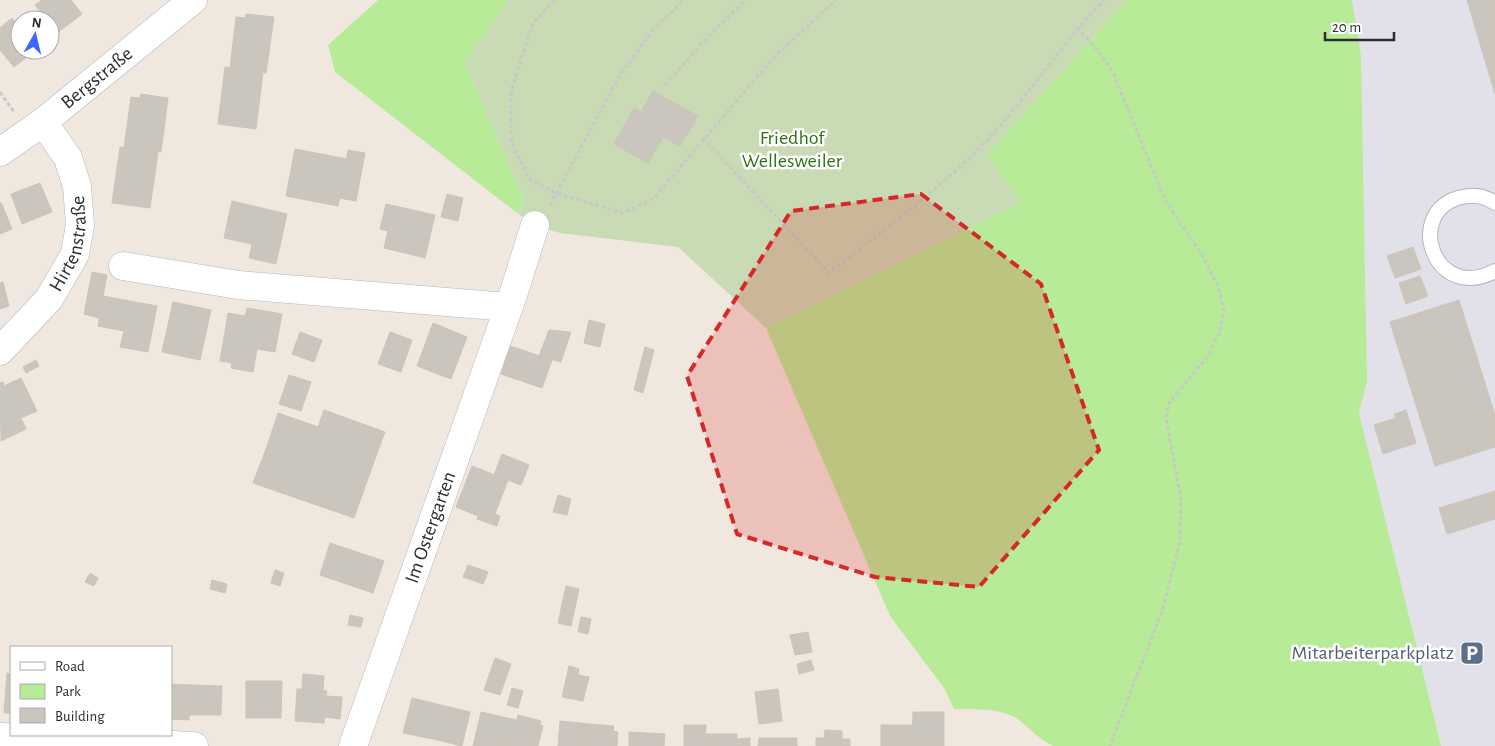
<svg xmlns="http://www.w3.org/2000/svg" width="1495" height="746" viewBox="0 0 1495 746" font-family="'Alegreya Sans',sans-serif">
<style>
.industrial{fill:#e2e0e8}
.green{fill:#b7eb97}
.cemetery{fill:#c9dbb4}
.building{fill:#cbc6bd;stroke:#ccc4b8}
.lines{fill:none;stroke-linecap:round;stroke-linejoin:round}
.service-casing{stroke:#b3b6c2;stroke-width:16}
.minor-casing{stroke:#b3b6c2;stroke-width:29}
.secondary-casing{stroke:#b3b6c2;stroke-width:29}
.path{stroke:#c8c8c8;stroke-width:3;stroke-dasharray:4 2.5;stroke-linecap:butt}
.service{stroke:#fff;stroke-width:14}
.minor{stroke:#fff;stroke-width:28}
.secondary{stroke:#fff;stroke-width:28}
.marked{fill:#d62828;fill-opacity:0.2;stroke:#d62828;stroke-width:4;stroke-dasharray:10 6;stroke-linejoin:round}
.labels{text-anchor:middle;dominant-baseline:central;stroke-width:5;stroke-linejoin:round;paint-order:stroke}
.street-label{font-size:20px;fill:#2d2d2d;stroke:#fff}
.park-label{font-size:20px;fill:#2b7414;stroke:#fff}
.service-label{font-size:20px;fill:#4e5e75;stroke:#fff;text-anchor:end}
</style>
<rect width="100%" height="100%" fill="#f0e8df"/>
<polygon class="industrial" points="1352,0 1495,0 1495,746 1441,746 1359,413 1367,381 1361,57"/>
<g class="green">
<polygon points="378,0 508,0 465,63 524,201 517,213 335,72 328,45"/>
<path d="M1127,0h225l9,56 6,325 -8,32 82,333h-387c-14,-5 -23,-17 -35,-26 -18,-13 -44,-10 -65,-11l-10,-21 -54,-72 -124,-288 254,-125 -33,-48z"/>
</g>
<polygon class="cemetery" points="508,0 1127,0 987,155 1021,203 766,328 678,247 560,233 535,225 517,213 524,201 465,63"/>
<g class="building">
<polygon points="42,0 71,0 82,14 57,33 50,24 50,20 47,20 35,5"/>
<polygon points="1467,0 1495,0 1495,94"/>
<polygon points="246,14 274,17 266,73 230,68 236,17 245,18"/>
<polygon points="12,18 20,29 20,50 36,50 14,67 0,50 0,28"/>
<polygon points="225,67 263,72 256,129 218,124"/>
<polygon points="653,91 698,116 680,146 663,137 648,163 614,144 634,108 641,112"/>
<polygon points="141,94 168,98 161,152 124,148 131,97 140,98"/>
<polygon points="120,147 158,152 150,208 112,203"/>
<polygon points="295,149 347,159 338,206 286,196"/>
<polygon points="348,150 365,153 356,201 339,198"/>
<polygon points="40,183 52,212 22,224 11,194"/>
<polygon points="447,194 463,198 458,221 441,217"/>
<polygon points="232,201 287,214 276,264 249,258 252,244 224,238"/>
<polygon points="1,202 12,229 0,234 0,203"/>
<polygon points="386,204 435,215 425,258 384,248 388,231 380,229"/>
<polygon points="1413,247 1421,269 1395,278 1387,256"/>
<polygon points="92,272 107,275 99,318 84,314"/>
<polygon points="1420,276 1428,296 1406,304 1399,283"/>
<polygon points="3,282 9,306 0,309 0,283"/>
<polygon points="103,296 157,306 148,352 120,347 124,331 98,326"/>
<polygon points="1459,300 1495,415 1495,447 1435,466 1390,322"/>
<polygon points="173,302 211,310 200,360 162,352"/>
<polygon points="247,308 282,314 275,352 257,349 253,372 231,368 232,363 220,361 228,313 245,316"/>
<polygon points="589,320 605,324 600,347 584,343"/>
<polygon points="433,323 467,337 451,379 417,366"/>
<polygon points="549,330 571,332 561,362 539,356"/>
<polygon points="300,332 322,340 314,362 292,354"/>
<polygon points="390,332 412,340 401,372 378,364"/>
<polygon points="510,346 552,360 542,388 501,374"/>
<polygon points="645,347 654,350 643,393 634,390"/>
<polygon points="36,360 39,366 26,373 23,367"/>
<polygon points="289,375 311,382 301,411 279,404"/>
<polygon points="21,378 37,411 21,418 26,429 1,441 0,383 3,382 4,386"/>
<polygon points="324,410 385,432 379,448 318,427"/>
<polygon points="1406,410 1416,443 1383,454 1374,425 1396,418 1394,414"/>
<polygon points="278,413 379,448 366,484 266,449"/>
<polygon points="266,449 366,484 354,518 253,483"/>
<polygon points="502,454 529,465 521,485 494,475"/>
<polygon points="472,466 508,480 495,514 500,516 497,526 477,519 478,516 456,507"/>
<polygon points="1495,491 1495,519 1447,534 1439,508"/>
<polygon points="558,495 571,499 567,515 553,512"/>
<polygon points="330,543 384,561 373,593 320,575"/>
<polygon points="468,565 488,572 483,584 463,577"/>
<polygon points="275,570 284,573 280,586 271,583"/>
<polygon points="90,573 98,578 94,586 85,582"/>
<polygon points="212,580 227,584 225,593 210,589"/>
<polygon points="566,586 579,589 571,626 558,623"/>
<polygon points="350,615 363,618 361,627 348,625"/>
<polygon points="581,617 591,619 588,634 578,632"/>
<polygon points="808,632 812,652 795,655 790,635"/>
<polygon points="495,658 511,664 500,695 484,690"/>
<polygon points="811,660 814,670 799,674 797,664"/>
<polygon points="569,666 579,669 578,675 589,677 583,701 562,697"/>
<polygon points="7,673 11,674 11,713 4,713"/>
<polygon points="303,674 324,676 323,691 302,689"/>
<polygon points="246,681 282,681 281,718 246,718"/>
<polygon points="171,684 190,685 189,720 171,719"/>
<polygon points="190,685 222,686 221,715 189,715"/>
<polygon points="512,688 523,691 518,708 507,705"/>
<polygon points="297,689 327,691 326,696 342,697 340,719 325,717 324,723 295,721"/>
<polygon points="778,689 782,721 759,724 755,692"/>
<polygon points="412,698 441,705 433,739 403,733"/>
<polygon points="441,705 470,712 462,746 433,739"/>
<polygon points="481,712 512,719 506,746 473,746"/>
<polygon points="913,712 944,712 944,746 912,746"/>
<polygon points="518,715 541,721 540,725 543,726 538,746 506,746 512,719 517,720"/>
<polygon points="560,721 590,724 588,746 558,746"/>
<polygon points="590,724 614,726 613,731 618,732 617,746 588,746"/>
<polygon points="684,725 706,725 705,746 684,746"/>
<rect x="881" y="725" width="31" height="21"/>
<polygon points="825,730 842,731 842,739 850,739 850,746 816,746 816,738 824,738"/>
<polygon points="629,732 665,734 664,746 629,746"/>
<polygon points="706,734 737,734 737,739 750,738 750,746 705,746"/>
<polygon points="759,738 797,738 797,746 758,746"/>
</g>
<g class="lines">
<g class="service-casing">
<path id="service" d="M1495,203c-10,-7 -21,-9 -33,-6 -59,13 -29,107 33,74"/>
</g>
<g class="minor-casing">
<g id="minor">
<path id="s1" d="M0,152l43,-30 150,-122"/>
<polyline points="123,266 238,285 508,307"/>
<path id="s2" d="M0,351l49,-52 26,-45 5,-29 -3,-39 -9,-28 -25,-36"/>
<path id="s3" d="M353,746l160,-451 22,-70"/>
</g>
</g>
<g class="secondary-casing">
<polyline id="secondary" points="0,737 194,746"/>
</g>
<g class="path">
<polyline points="555,0 533,23 511,91 511,141 529,179 556,193 623,213 654,198 776,55 836,0"/>
<polyline points="1077,28 1094,46 1113,72 1165,200 1203,257 1218,286 1224,310 1219,334 1207,357 1169,403 1166,417 1181,501 1180,541 1163,608 1110,746"/>
<polyline points="665,85 709,36 746,0"/>
<polyline points="0,92 14,112"/>
<path d="M703,138l126,135c56,-44 114,-86 163,-138 39,-43 71,-93 112,-135"/>
<polyline points="550,205 619,77 653,30 684,0"/>
</g>
<use href="#service" class="service"/>
<use href="#minor" class="minor"/>
<use href="#secondary" class="secondary"/>
</g>
<path class="marked" d="M921,194l120,90 58,166 -120,137 -104,-10 -138,-43 -50,-158 104,-165z"/>
<defs>
<g id="parking-square" transform="scale(1.25)"><rect x="-9" y="-9" width="18" height="18" rx="4" fill="#5c6f8a" stroke="#fff"/><path d="M-3.5-5.5H1a3.5 3.5 0 0 1 0 7H-1V5.5H-3.5ZM-1-3.4V-.6H.8a1.4 1.4 0 0 0 0-2.8Z" fill="#fff"/></g>
</defs>
<g fill-rule="evenodd">
<use href="#parking-square" x="1472" y="653"/>
</g>
<g class="labels">
<g class="street-label">
<text stroke="none"><textPath href="#s1" startOffset="122">Bergstraße</textPath></text>
<text stroke="none"><textPath href="#s2" startOffset="132">Hirtenstraße</textPath></text>
<text stroke="none"><textPath href="#s3" startOffset="232">Im Ostergarten</textPath></text>
</g>
<g class="park-label">
<text x="792" y="138">Friedhof<tspan x="792" dy="23">Wellesweiler</tspan></text>
</g>
<g class="service-label">
<text x="1454" y="653">Mitarbeiterparkplatz</text>
</g>
</g>
<rect x="10" y="646" width="162" height="90" fill="#ffffff" stroke="#ababab"/>
<rect x="20" y="662" width="25" height="8" fill="#ffffff" stroke="#ababab"/>
<text x="55" y="671" font-size="15" fill="#2d2d2d">Road</text>
<rect x="20" y="684" width="25" height="15" fill="#b7eb97" stroke="#ababab"/>
<text x="55" y="696" font-size="15" fill="#2d2d2d">Park</text>
<rect x="20" y="708" width="25" height="15" fill="#cbc6bd" stroke="#ababab"/>
<text x="55" y="721" font-size="15" fill="#2d2d2d">Building</text>
<g transform="translate(35 35) rotate(8)"><circle r="24" fill="#ffffff" stroke="#ababab"/>
<path d="M0-4L9 19L0 12L-9 19Z" fill="#3d68ff"/>
<text y="-8" font-size="14" font-weight="bold" text-anchor="middle" fill="#2d2d2d">N</text>
</g>
<path d="M1325 32v8h69v-8" fill="none" stroke="#2d2d2d" stroke-width="2.5"/>
<text x="1332" y="32" font-size="15" fill="#2d2d2d" stroke="#ffffff" stroke-width="4" paint-order="stroke">20 m</text>
</svg>
